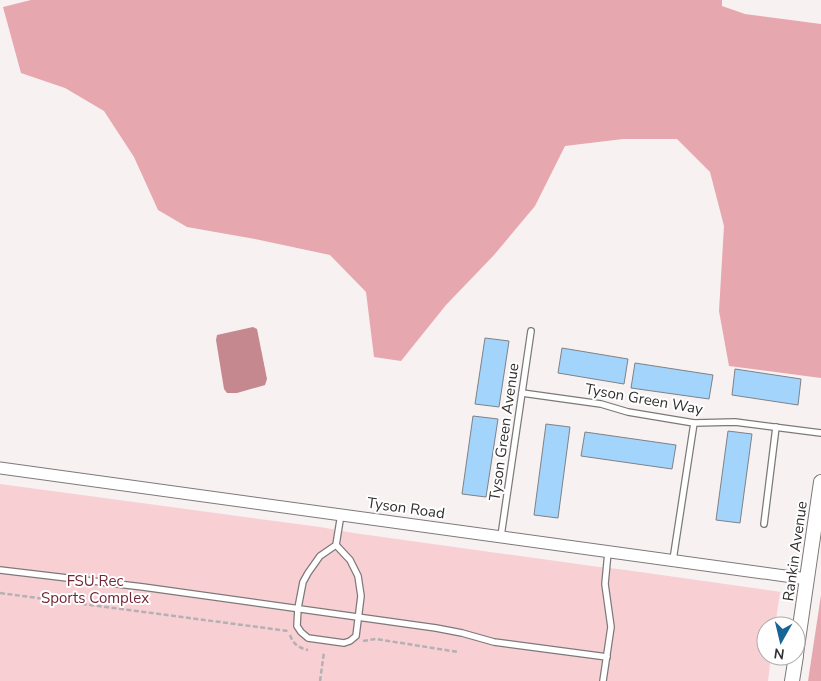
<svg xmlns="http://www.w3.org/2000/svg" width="821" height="681" viewBox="0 0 821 681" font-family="'Nunito Sans',sans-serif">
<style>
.green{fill:#f8d0d4}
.forest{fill:#e7a7ae}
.water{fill:#c5888f}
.building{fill:#a3d4fc;stroke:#7e8286}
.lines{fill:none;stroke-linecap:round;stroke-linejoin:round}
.service-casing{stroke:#7e7979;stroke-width:8}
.minor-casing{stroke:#7e7979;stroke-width:13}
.tertiary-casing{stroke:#7e7979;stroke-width:16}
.path{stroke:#b5b0b1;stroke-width:2.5;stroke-dasharray:5 2.5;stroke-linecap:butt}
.service{stroke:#fff;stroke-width:5.5}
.minor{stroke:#fff;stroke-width:11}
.tertiary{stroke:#fff;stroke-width:14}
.labels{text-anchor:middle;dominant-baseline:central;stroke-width:4;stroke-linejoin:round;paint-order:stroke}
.street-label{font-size:15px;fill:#312e2f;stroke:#fff}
.park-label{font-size:15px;fill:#722736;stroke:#fff}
</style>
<rect width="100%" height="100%" fill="#f7f1f1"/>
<polygon class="green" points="0,484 320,527 354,533 592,566 626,570 781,592 780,593 775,626 766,626 766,656 771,656 768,681 0,681"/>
<g class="forest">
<polygon points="31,0 722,0 722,6 745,14 821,24 821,378 729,366 719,311 724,226 710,172 677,139 623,139 565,146 535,206 494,255 446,305 401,361 374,357 366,292 330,255 255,239 187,227 158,210 134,157 104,111 65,88 21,73 3,7"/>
<polygon points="821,595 821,681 808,681"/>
</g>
<polygon class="water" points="253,327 257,329 267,379 265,385 237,393 227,393 224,389 216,340 217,335"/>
<g class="building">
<polygon points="485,338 509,341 499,407 475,404"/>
<polygon points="562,348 628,359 624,384 558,373"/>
<polygon points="635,363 713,375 709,399 631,388"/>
<polygon points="735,369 801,379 798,405 732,395"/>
<polygon points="473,416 498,419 486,497 462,494"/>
<polygon points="546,424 570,427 558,518 534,515"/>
<polygon points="728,431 752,434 740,523 716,520"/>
<polygon points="585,432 676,445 672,469 581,456"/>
</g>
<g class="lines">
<g class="service-casing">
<g id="service">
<polyline points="522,393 601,404 628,412 694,423 735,422 821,433"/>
<polyline points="764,524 776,427"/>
<polyline points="501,536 531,331"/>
<polyline points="336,545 350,560 358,576 361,596 356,636 350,641 344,643 308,638 301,632 297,626 298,608 303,582 308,573 320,556 336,545 341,514"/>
<polyline points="673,560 694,423"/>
<polyline points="0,570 143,587 436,628 462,633 494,642 607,657"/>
<polyline points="603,681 611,627 605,584 608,552"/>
</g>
</g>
<g class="minor-casing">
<polyline id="minor" points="0,468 807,579"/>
</g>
<g class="tertiary-casing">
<g id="tertiary">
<polyline points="796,654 821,482"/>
<polyline points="792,681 796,656"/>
</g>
</g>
<g class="path">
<polyline points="0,593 288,631"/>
<path d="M290,635c3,9 9,13 18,15"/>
<polyline points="363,641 376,639 458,652"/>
<polyline points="320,681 324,652"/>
</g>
<use href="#service" class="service"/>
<use href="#minor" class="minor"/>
<use href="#tertiary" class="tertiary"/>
</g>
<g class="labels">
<g class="street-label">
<text transform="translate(644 399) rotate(10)">Tyson Green Way</text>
<text transform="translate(504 432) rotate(-82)">Tyson Green Avenue</text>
<text transform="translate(406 508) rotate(8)">Tyson Road</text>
<text transform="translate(795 551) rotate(-82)">Rankin Avenue</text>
</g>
<g class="park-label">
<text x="95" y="581">FSU Rec<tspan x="95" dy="17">Sports Complex</tspan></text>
</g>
</g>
<g transform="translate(781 641) rotate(188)"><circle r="24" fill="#ffffff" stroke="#adabac"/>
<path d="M0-4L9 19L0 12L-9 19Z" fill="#176497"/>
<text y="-8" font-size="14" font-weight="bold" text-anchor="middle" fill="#312e2f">N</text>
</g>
</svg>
